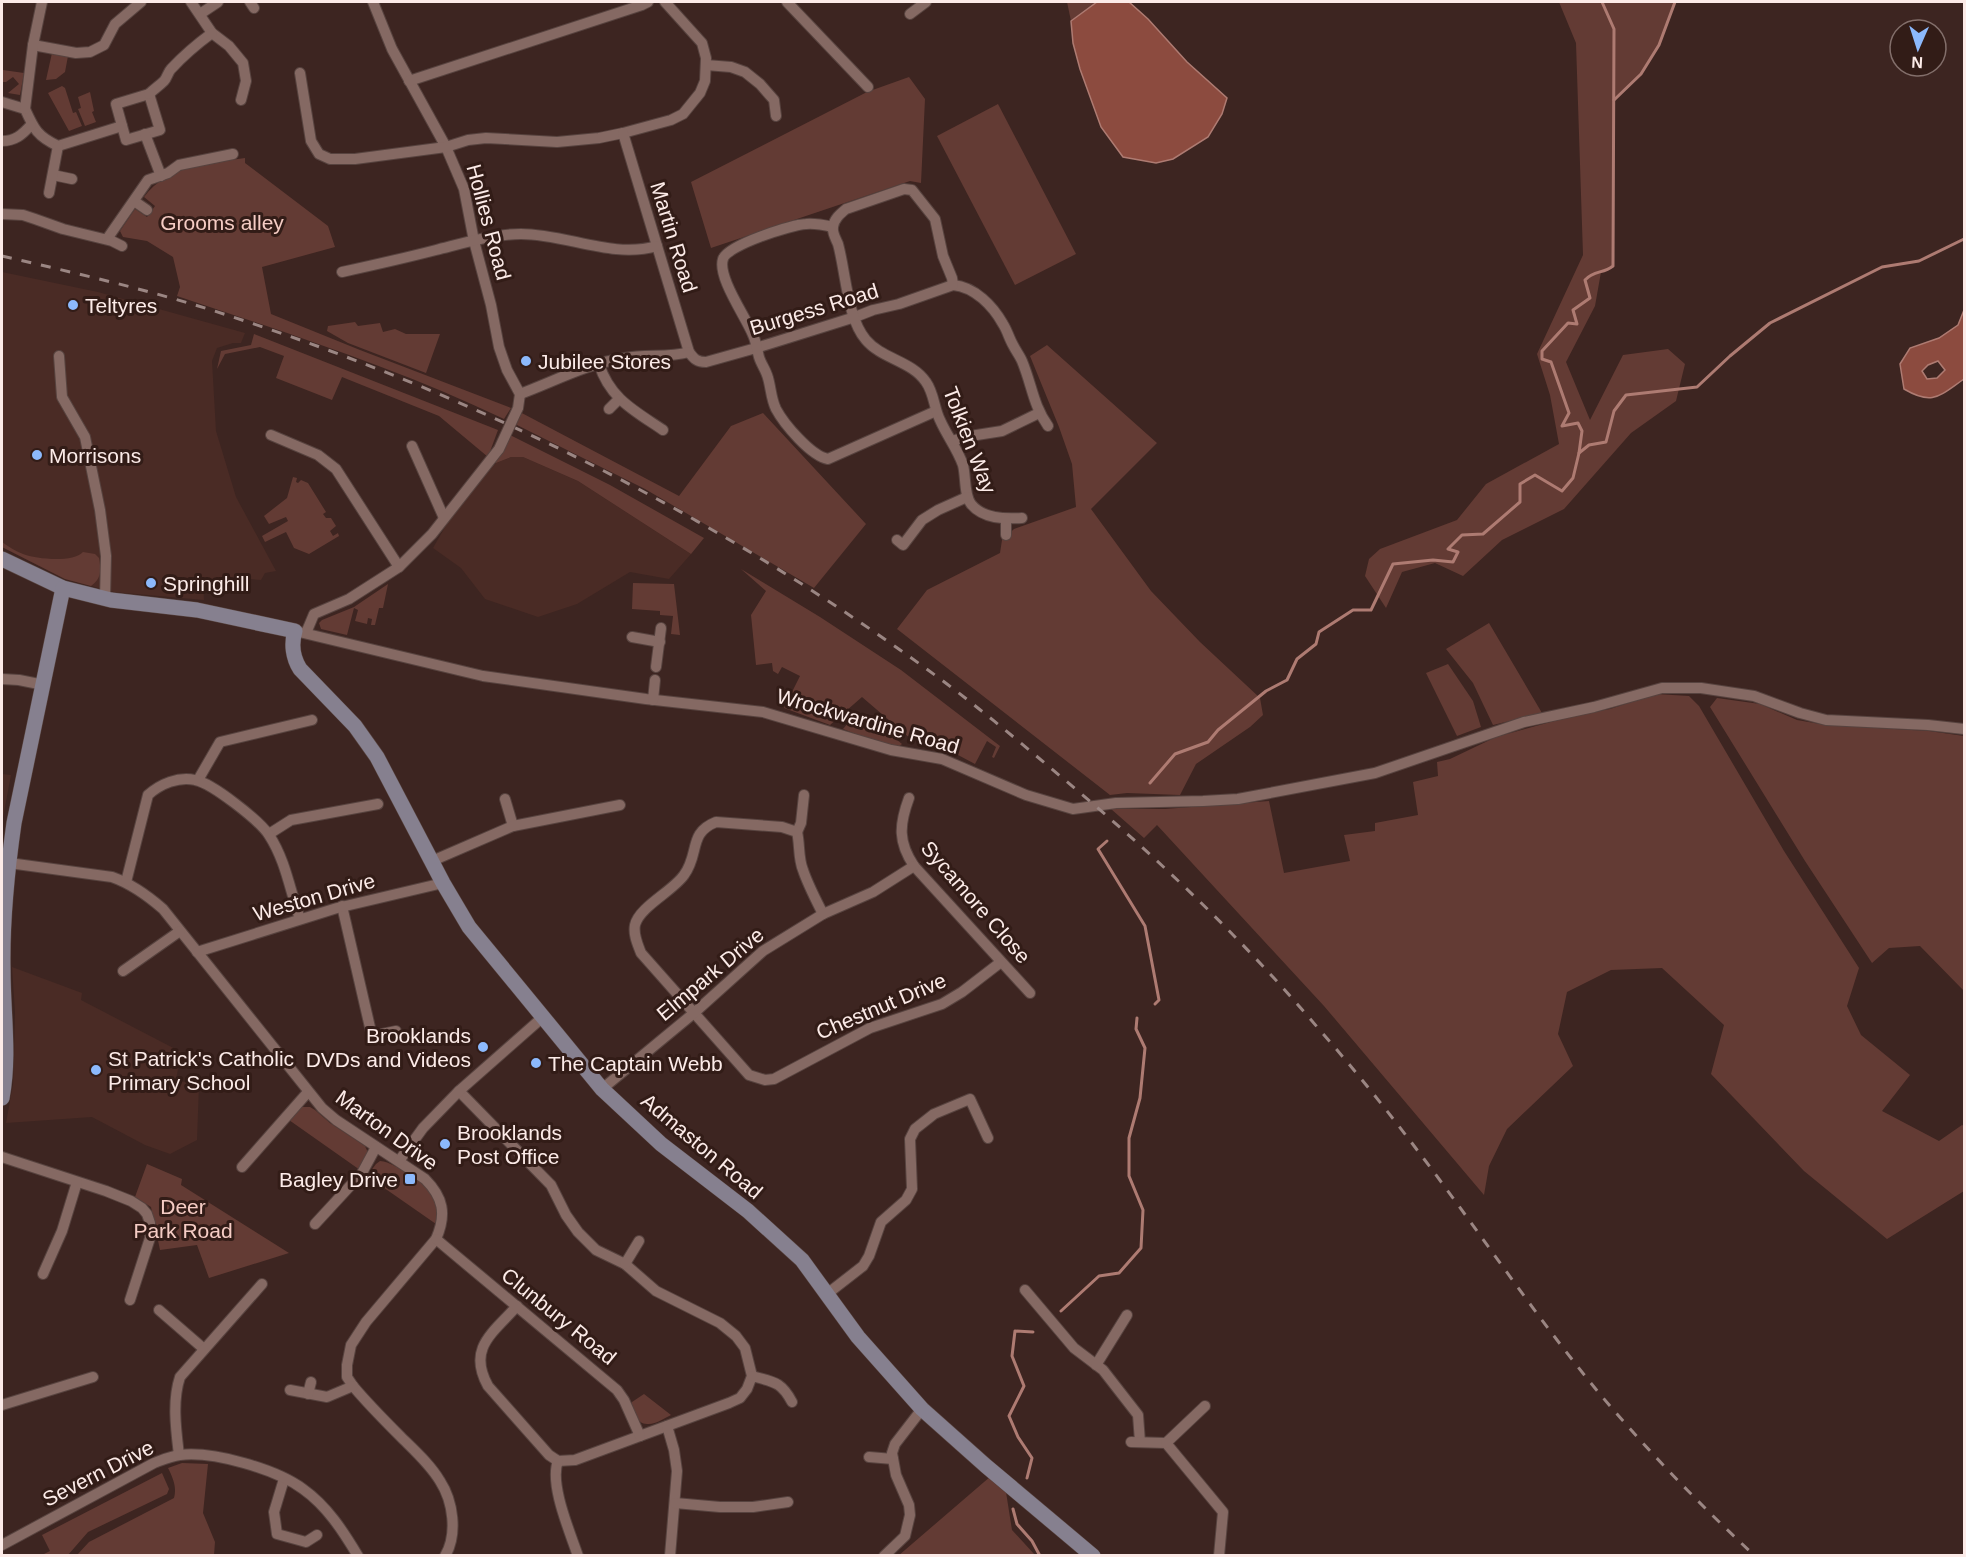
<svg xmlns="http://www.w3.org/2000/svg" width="1966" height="1557" viewBox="0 0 1966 1557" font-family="Arial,sans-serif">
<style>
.built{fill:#4a2b25}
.green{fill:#633b34}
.water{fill:#8c4b3f;stroke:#ae7b72;stroke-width:1.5;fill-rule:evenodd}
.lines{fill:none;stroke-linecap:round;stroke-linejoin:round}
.stream{stroke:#ae7b72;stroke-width:3}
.street-casing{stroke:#57433f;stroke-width:12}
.secondary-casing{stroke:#57433f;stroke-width:16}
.street{stroke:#856963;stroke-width:10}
.secondary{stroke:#86808f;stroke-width:15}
.rail{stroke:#9b8683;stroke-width:3;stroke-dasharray:10 10;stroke-linecap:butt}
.street-bridge-casing{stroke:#57433f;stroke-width:12;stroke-linecap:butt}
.street-bridge{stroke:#856963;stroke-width:10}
.poi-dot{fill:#8cb9fc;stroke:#321c17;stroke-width:2}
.labels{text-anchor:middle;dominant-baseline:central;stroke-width:6;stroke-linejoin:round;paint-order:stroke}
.park-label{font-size:21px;fill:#f5ccc4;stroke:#321c17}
.street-label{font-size:21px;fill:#fcebe8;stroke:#321c17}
.poi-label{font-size:21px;fill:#fcebe8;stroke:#321c17;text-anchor:start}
</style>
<rect width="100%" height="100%" fill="#3d2521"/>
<g class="built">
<polygon points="2,272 98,292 245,333 241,343 233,343 217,348 212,361 216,431 236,497 276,571 265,573 261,580 227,577 227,580 203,580 204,600 114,592 65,579 2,547"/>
<polygon points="511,457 523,457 578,481 691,554 669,579 630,572 577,604 538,617 485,599 461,568 433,548 448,522 475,487 496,463"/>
<polygon points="2,774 11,775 2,823"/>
<polygon points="12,967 82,993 81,1000 181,1052 176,1080 199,1085 197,1140 170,1154 145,1145 92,1117 6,1123 13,1084 14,1059 15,1012"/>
</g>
<g class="green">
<polygon points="1067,2 1097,2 1071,21"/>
<polygon points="1559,2 1675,2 1659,45 1641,74 1614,100 1613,266 1607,271 1601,272 1595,306 1566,362 1590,420 1623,355 1668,349 1685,364 1676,401 1631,433 1564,509 1502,540 1463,576 1435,563 1402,572 1386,608 1365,576 1369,559 1380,549 1457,520 1486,484 1559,444 1550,395 1537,354 1583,255 1576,43"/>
<polygon points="52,53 68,56 65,72 56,79 46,80"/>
<polygon points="3,70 24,73 20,95 8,93 19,84 13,77 6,82 2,82"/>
<polygon points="909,77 925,99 921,183 910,181 711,248 691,182 867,92"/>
<polygon points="62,86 65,88 73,113 76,112 82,126 69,131 48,93"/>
<polygon points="90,92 94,111 92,112 96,122 85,126 78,109 81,108 78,97"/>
<polygon points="998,104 1076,254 1015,285 937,136"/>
<path d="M245,158v5l83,63 7,21 -73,20 9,47 89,36 151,58 -7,11c-105,-50 -217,-86 -327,-123l3,-9 -7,-30 -26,-16 -24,-4 -3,-6 15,-22 12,8 8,-11 -11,-9c24,-32 64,-34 101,-39z"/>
<polygon points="355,322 358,326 380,323 383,332 395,329 406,334 440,334 426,373 348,343 327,331 328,326"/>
<polygon points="254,334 498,430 488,457 439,416 342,377 332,400 276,378 284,356 260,347 225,354 217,369 221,351 251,345"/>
<polygon points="1047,345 1157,443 1091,509 1151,591 1200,642 1260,698 1263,715 1250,727 1196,764 1180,795 1127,793 1110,795 897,629 927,590 1000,553 1002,540 1014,529 1076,507 1072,464 1059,427 1030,356"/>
<polygon points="518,411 679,496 731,426 763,413 866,524 814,588 645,489 513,423"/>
<polygon points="510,435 610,485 704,538 691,554 578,481 523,457 511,457 496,463 494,462"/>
<polygon points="293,477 297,478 296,482 298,483 301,480 308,483 326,512 323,514 326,518 331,518 336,526 330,531 333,536 338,533 339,536 309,554 294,548 286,532 265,542 262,536 288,521 286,517 269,524 264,516 287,498"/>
<path d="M2,542c6,4 13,9 21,12 13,5 50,9 60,-2l12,2 4,4c2,12 3,20 -8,28l-26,-7 -63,-32z"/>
<polygon points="741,569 820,617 901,670 1000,746 994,758 992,757 996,747 987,741 975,764 924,737 911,739 862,697 830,725 784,708 800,676 782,667 778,674 773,671 772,663 756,665 751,615 766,591"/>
<polygon points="633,583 674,584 680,635 671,634 673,616 660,615 660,611 632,609"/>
<polygon points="388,584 383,608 379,608 375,625 371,625 372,619 368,618 367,624 355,621 358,610 354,608 347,635 321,629 319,623 322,620 354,607"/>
<polygon points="1489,623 1542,713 1493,725 1473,683 1446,649"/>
<polygon points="1448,664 1473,701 1481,727 1457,736 1426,673"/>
<polygon points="1656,694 1689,696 1699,706 1784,851 1859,968 1847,1006 1861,1035 1910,1075 1882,1111 1939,1141 1962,1125 1964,1126 1964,1191 1887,1239 1804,1171 1711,1074 1724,1025 1662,968 1611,970 1567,992 1558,1034 1573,1066 1507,1129 1489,1166 1484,1195 1324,1006 1157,825 1144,838 1111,809 1165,809 1269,801 1284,873 1350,861 1344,835 1375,831 1375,823 1418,815 1413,782 1438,776 1437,762 1450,759 1496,737 1576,715 1610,709"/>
<polygon points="1717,698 1760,704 1797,720 1826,725 1929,731 1964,736 1964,991 1920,946 1889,948 1872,963 1805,861 1710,707"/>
<polygon points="869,717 902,744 898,747 868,739 843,729 848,723"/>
<polygon points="301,1107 310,1107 315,1110 330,1123 365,1146 369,1155 360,1170 289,1120"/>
<path d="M380,1161c10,1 18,7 27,12 20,12 34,25 29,51l-69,-48 9,-12z"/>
<polygon points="147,1164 182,1179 181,1185 289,1253 209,1278 197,1245 160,1250 151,1207 135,1197"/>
<path d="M644,1394l27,21c-6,3 -16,10 -24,9 -10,0 -16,-13 -15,-22z"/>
<path d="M182,1463l26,1 -5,49 12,29 -1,13h-137l12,-13 85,-44c3,-11 -1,-20 -6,-30z"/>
<polygon points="162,1473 169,1489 167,1494 88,1532 68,1555 42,1555 50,1551 42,1535"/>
<polygon points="991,1476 1006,1492 1012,1530 1035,1555 898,1556"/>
</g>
<g class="water">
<polygon points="1097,2 1129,2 1148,19 1187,62 1227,98 1222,114 1208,137 1173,159 1156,163 1123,157 1101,127 1080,69 1073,43 1071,21"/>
<path d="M1964,310v69c-25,17 -31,27 -60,10l-4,-25 10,-16 29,-10 19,-13zM1938,361l7,9 -8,8 -10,1 -5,-8 6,-6z"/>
</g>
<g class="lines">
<g class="stream">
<polyline points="1614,100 1641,74 1659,45 1675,2"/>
<path d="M1579,453l3,-22 -4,-8 -16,3 7,-13 -18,-51 -9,-3v-8l26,-28 9,1 -4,-14 17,-12 -5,-18c9,-10 18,-6 28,-14l1,-237 -12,-27"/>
<polyline points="1150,783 1175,754 1208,742 1218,730 1266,691 1287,680 1297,659 1316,644 1319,632 1353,610 1371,610 1393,564 1433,560 1453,562 1458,552 1448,549 1462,535 1483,534 1520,502 1520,484 1535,475 1562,491 1573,478 1579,453 1589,445 1606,442 1614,411 1626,395 1697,387 1730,356 1770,323 1882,267 1919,261 1964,239"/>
<polyline points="1107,841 1098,849 1145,926 1159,1000 1155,1004"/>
<polyline points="1061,1311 1099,1276 1119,1273 1141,1248 1143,1210 1129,1176 1129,1138 1140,1098 1145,1048 1136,1029 1137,1018"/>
<polyline points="1027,1478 1032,1458 1018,1437 1009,1416 1024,1386 1012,1356 1015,1331 1033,1332"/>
<polyline points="1013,1509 1017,1524 1032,1541 1040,1556"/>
</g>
<g class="street-casing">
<g id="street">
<polyline points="191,2 212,33 229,46 243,63 246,81 241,100"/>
<polyline points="250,2 254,8"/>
<polyline points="373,2 392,49 446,147 464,189 474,241 491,305 499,347 507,370 520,394 518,408"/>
<polyline points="787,2 868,87"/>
<polyline points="200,14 218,2"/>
<polyline points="910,14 926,2"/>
<polyline points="33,45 76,53 90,52 104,45 115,24 141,2"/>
<polyline points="706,65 731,67 745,72 760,84 774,100 776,116"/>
<polyline points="300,73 311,141 319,154 330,159 355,159 446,147 468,140 486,138 557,142 599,138 623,133 671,120 683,114 700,93 705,81 706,58 702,43 665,2"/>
<polyline points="409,81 642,5 648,2"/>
<polygon points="149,94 160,130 126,140 116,104"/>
<path d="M149,94c5,-5 10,-8 15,-13 3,-3 4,-9 7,-12 13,-14 26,-25 41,-36"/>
<path d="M2,102l23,7c9,20 12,27 33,37l64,-20"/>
<polyline points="25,109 33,45 42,2"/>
<path d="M623,133l66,219c5,7 8,10 17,10l50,-14 99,-31 18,-7 26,-6 54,-19c22,2 40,21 50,39 4,6 6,14 10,21 3,6 7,11 9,16 10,24 11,44 26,65"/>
<polyline points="145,134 161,176"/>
<path d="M2,141c13,0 20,-6 29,-16"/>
<polyline points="53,175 72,179"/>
<polyline points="49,193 58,146"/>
<polyline points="134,201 147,210"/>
<polyline points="2,214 23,215 35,219 63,229 112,241 122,246"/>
<path d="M833,227c-9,-2 -18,-4 -27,-3 -15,1 -79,21 -83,35 -6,18 23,58 30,76 3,6 4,15 6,22 2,7 7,13 9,21 3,10 3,21 8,31 8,15 35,47 52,50l108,-48"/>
<polyline points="107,239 148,180 168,173 179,165 233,154"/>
<path d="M342,272c32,-7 63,-14 94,-22 28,-7 57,-16 85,-16 46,0 91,25 136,12"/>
<path d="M953,285l-1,-7 -9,-22 -8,-37 -23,-29 -8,-1 -58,20c-6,5 -12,10 -13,18 -1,6 3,12 5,17 8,29 9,74 28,96 16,19 46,21 60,42 8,11 8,26 14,38 7,16 17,28 23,45 3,12 1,30 8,39 12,15 34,15 51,14"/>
<polyline points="59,356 62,397 85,437 100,510 106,556 105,598"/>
<path d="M599,364c11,35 36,47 64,66"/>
<path d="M520,394c35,-13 68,-31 105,-36 21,-4 44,0 64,-6"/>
<polyline points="609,409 619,399"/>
<polyline points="271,435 318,455 336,469 399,567"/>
<polyline points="953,441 964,437 1002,431 1039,413"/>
<polyline points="412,446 444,518"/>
<polyline points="1006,535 1006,519"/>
<polyline points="897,540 903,545 922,520 938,510 967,497"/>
<polyline points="295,631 483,676 646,699 763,712 891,750 942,759 1026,795 1073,809 1116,803 1203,801 1238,799 1375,773 1524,722 1594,707 1662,688 1701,688 1754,696 1800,713 1826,720 1928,725 1964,729"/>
<polyline points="306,633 314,614 349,599 399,567 432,534 499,449"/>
<polyline points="632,637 660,642"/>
<polyline points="656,667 661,628"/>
<polyline points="2,679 19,680 44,685"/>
<polyline points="653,700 655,680"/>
<polyline points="198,780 220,742 312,720"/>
<path d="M909,798c-10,27 -11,44 5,68l116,127"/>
<polyline points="505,799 513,826"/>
<polyline points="797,832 801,823 804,795"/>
<polyline points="269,834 291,820 378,804"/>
<polyline points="432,861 513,826 620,805"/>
<path d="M9,863l103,14c20,7 35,18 51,32l159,199 14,12 89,59c18,18 22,35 11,60l-70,83 -15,23 -4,20v12l6,9c15,18 31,34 47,50 14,14 30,28 40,45 13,20 18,53 5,75"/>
<path d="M126,882l22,-87c12,-11 31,-19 47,-15 17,3 65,41 74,55 17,26 21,56 31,84"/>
<polyline points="342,906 372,1036 396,1031"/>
<path d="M823,914c-7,-14 -15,-29 -20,-44 -5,-12 -3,-26 -6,-38l-15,-5 -66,-5c-28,11 -16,31 -32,53 -11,16 -45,32 -49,50 -2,10 3,20 6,28l108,122 16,5 9,-1 96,-51 72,-24 20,-12 39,-30"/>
<polyline points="197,952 337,908 443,883"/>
<polyline points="123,971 180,931"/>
<polyline points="602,1089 694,1013 763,951 823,914 873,892 914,866"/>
<path d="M459,1091l92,94 15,30 12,17 18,18 29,14 31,27 64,32 16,13 9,12 7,28 -5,13 -7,9 -11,5 -154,57 -17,1 -9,-6 -61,-69c-21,-38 5,-53 29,-80"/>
<polyline points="2,1157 106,1191 131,1201 142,1208 147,1214 150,1223 150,1238 130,1300"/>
<polyline points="399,1161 423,1128 459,1091 543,1017"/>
<polyline points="242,1167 308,1092"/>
<polyline points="315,1224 362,1173 376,1147"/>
<polyline points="436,1239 617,1390 624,1400 640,1436"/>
<polyline points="625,1264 639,1241"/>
<polyline points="43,1274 62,1231 77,1182"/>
<polyline points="1025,1290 1074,1348 1103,1370 1138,1415 1140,1442"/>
<polyline points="827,1294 863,1266 869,1256 881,1222 906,1200 912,1189 910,1139 915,1129 934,1114 970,1099 988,1138"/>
<polyline points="159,1310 204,1349"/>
<polyline points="1096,1365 1127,1315"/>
<path d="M752,1376c21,6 29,5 40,26"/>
<polyline points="290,1390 327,1397 353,1386"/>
<polyline points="308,1394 311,1382"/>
<polyline points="2,1405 93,1377"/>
<polyline points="667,1426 674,1450 677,1471 670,1556"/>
<polyline points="1131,1442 1166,1443 1223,1512 1219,1556"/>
<polyline points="1166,1443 1205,1406"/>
<path d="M179,1455c-3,-25 -7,-54 1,-78l82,-93"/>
<polyline points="869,1457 893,1459"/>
<path d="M558,1461c-9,23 12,71 20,95"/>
<polyline points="284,1479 274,1512 277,1534 306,1542 317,1535"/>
<polyline points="675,1503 720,1507 753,1507 788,1502"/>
<path d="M2,1545l152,-82c8,-3 17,-7 26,-8 33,-4 96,14 123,34 24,17 40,42 55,67"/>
<polyline points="884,1556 905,1536 910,1515 909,1505 896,1475 892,1453 895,1444 922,1409"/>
</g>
</g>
<g class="secondary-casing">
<g id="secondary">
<path d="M2,559l61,29 48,12 86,10 98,21c-4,13 -2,27 5,38l55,57 22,31 66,126 26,44 133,162 59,55 87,67 54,49 56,77 64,72 64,57 107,90"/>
<path d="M2,1098c8,-42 1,-85 1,-128 -1,-49 4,-98 11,-147l49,-235"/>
</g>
</g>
<use href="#street" class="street"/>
<use href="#secondary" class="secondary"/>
<path class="rail" d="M2,256c69,16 139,32 206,53 266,84 516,209 739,375 45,34 88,71 131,107 86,73 167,151 240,237 37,42 72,86 106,131 59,78 113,159 175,234 48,57 101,112 156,163"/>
<g class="street-bridge-casing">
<polyline id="street-bridge" points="499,449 518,408"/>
</g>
<use href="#street-bridge" class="street-bridge"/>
</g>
<g class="poi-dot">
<circle cx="73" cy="305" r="6"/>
<circle cx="526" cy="361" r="6"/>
<circle cx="37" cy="455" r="6"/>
<circle cx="151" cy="583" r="6"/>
<circle cx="483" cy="1047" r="6"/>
<circle cx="536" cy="1063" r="6"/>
<circle cx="96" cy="1070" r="6"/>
<circle cx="445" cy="1144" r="6"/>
<rect x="404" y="1173" width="12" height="12" rx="3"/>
</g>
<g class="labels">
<g class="park-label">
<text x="222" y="222">Grooms alley</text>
<text x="183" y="1206">Deer<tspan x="183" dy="24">Park Road</tspan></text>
</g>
<g class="street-label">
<text transform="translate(489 222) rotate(75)">Hollies Road</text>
<text transform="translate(674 237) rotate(73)">Martin Road</text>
<text transform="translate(814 309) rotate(-17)">Burgess Road</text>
<text transform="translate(970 440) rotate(69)">Tolkien Way</text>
<text transform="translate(868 721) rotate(16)">Wrockwardine Road</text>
<text transform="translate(314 897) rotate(-16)">Weston Drive</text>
<text transform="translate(976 902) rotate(49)">Sycamore Close</text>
<text transform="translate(710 974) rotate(-40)">Elmpark Drive</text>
<text transform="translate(881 1006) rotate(-23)">Chestnut Drive</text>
<text transform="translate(387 1130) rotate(36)">Marton Drive</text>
<text transform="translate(702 1146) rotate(40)">Admaston Road</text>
<text transform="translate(559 1316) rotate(39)">Clunbury Road</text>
<text transform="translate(98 1473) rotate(-27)">Severn Drive</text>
</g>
<g class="poi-label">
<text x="85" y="305">Teltyres</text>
<text x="538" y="361">Jubilee Stores</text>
<text x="49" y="455">Morrisons</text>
<text x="163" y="583">Springhill</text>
<text x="471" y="1035" text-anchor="end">Brooklands<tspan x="471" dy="24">DVDs and Videos</tspan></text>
<text x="108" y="1058">St Patrick's Catholic<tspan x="108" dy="24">Primary School</tspan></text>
<text x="548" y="1063">The Captain Webb</text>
<text x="457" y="1132">Brooklands<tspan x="457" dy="24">Post Office</tspan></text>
<text x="398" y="1179" text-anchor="end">Bagley Drive</text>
</g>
</g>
<rect width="1966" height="1557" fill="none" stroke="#fcebe8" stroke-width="6"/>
<g transform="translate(1918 48) rotate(183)"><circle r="28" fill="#321c17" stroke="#836f6b" stroke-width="1.5"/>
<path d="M0-4.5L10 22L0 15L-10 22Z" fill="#8cb9fc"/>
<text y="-9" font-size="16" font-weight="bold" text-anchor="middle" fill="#fcebe8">N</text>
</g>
</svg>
